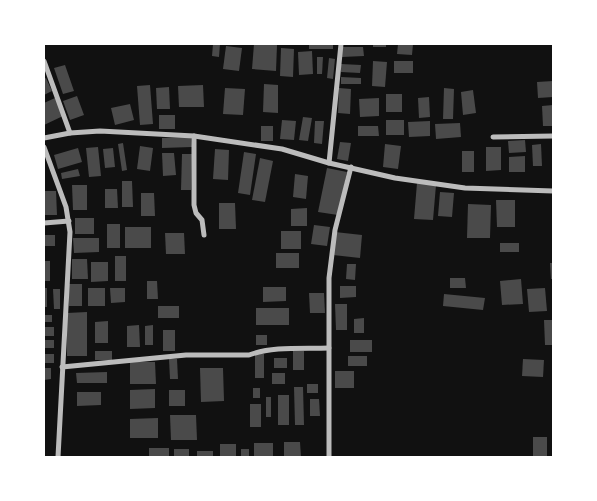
<svg xmlns="http://www.w3.org/2000/svg" width="597" height="501" viewBox="0 0 597 501" font-family="'Varela Round',sans-serif">
<style>
.building{fill:#4a4a4a}
.lines{fill:none;stroke-linecap:round;stroke-linejoin:round}
.minor{stroke:#bcbcbc;stroke-width:5}
</style>
<rect width="100%" height="100%" fill="#111"/>
<g class="building">
<polygon points="213,44 220,44 219,57 212,56"/>
<polygon points="254,44 277,45 276,71 252,69"/>
<rect x="309" y="44" width="24" height="5"/>
<rect x="373" y="44" width="13" height="3"/>
<polygon points="398,44 413,44 412,55 397,54"/>
<polygon points="226,46 242,48 239,71 223,69"/>
<polygon points="342,47 363,47 364,56 342,57"/>
<polygon points="281,48 294,49 293,77 280,76"/>
<polygon points="312,51 313,74 299,75 298,52"/>
<polygon points="317,57 323,57 322,74 317,74"/>
<polygon points="329,58 335,59 333,79 327,78"/>
<polygon points="373,61 387,62 385,87 372,86"/>
<rect x="394" y="61" width="19" height="12"/>
<polygon points="341,64 361,65 360,73 341,72"/>
<polygon points="65,65 74,91 63,94 54,68"/>
<polygon points="341,77 361,78 361,84 341,84"/>
<polygon points="46,78 52,91 44,95 44,79"/>
<polygon points="553,81 553,97 538,98 537,82"/>
<polygon points="264,84 278,85 278,113 263,112"/>
<polygon points="150,85 153,124 140,125 137,86"/>
<polygon points="203,85 204,107 179,107 178,86"/>
<polygon points="169,87 170,109 157,109 156,88"/>
<polygon points="225,88 245,89 243,115 223,114"/>
<polygon points="339,88 351,89 350,114 338,113"/>
<polygon points="444,88 454,89 453,119 443,119"/>
<polygon points="473,90 476,113 463,115 461,92"/>
<rect x="386" y="94" width="16" height="18"/>
<polygon points="77,96 84,115 70,120 63,101"/>
<polygon points="429,97 430,117 419,118 418,98"/>
<polygon points="55,98 63,116 44,125 44,103"/>
<polygon points="379,98 379,116 360,117 359,99"/>
<polygon points="130,104 134,120 115,125 111,108"/>
<polygon points="553,105 553,126 543,126 542,106"/>
<rect x="159" y="115" width="16" height="14"/>
<polygon points="303,117 312,118 308,141 299,140"/>
<polygon points="282,120 296,121 294,140 280,139"/>
<rect x="386" y="120" width="18" height="15"/>
<polygon points="315,121 324,121 322,144 314,143"/>
<polygon points="430,121 430,136 409,137 408,122"/>
<polygon points="460,123 461,137 436,139 435,124"/>
<rect x="261" y="126" width="12" height="15"/>
<polygon points="358,126 378,126 379,136 358,136"/>
<polygon points="191,137 192,147 162,148 162,138"/>
<polygon points="525,140 526,152 509,153 508,141"/>
<polygon points="340,142 351,143 348,161 337,159"/>
<polygon points="123,143 127,170 122,171 118,144"/>
<polygon points="385,144 401,146 398,169 383,167"/>
<polygon points="541,144 542,166 533,166 532,145"/>
<polygon points="140,146 153,148 150,171 137,169"/>
<polygon points="98,147 101,176 89,177 86,148"/>
<polygon points="486,147 501,147 501,170 486,171"/>
<polygon points="78,148 82,162 58,169 54,155"/>
<polygon points="113,148 115,167 105,168 103,149"/>
<polygon points="215,149 229,150 228,180 213,179"/>
<rect x="462" y="151" width="12" height="21"/>
<polygon points="244,152 256,154 250,195 238,193"/>
<polygon points="162,153 174,153 176,175 163,176"/>
<polygon points="182,154 192,154 191,190 181,190"/>
<polygon points="525,156 525,172 509,172 509,157"/>
<polygon points="260,158 273,161 265,202 252,200"/>
<polygon points="327,168 347,172 338,215 318,212"/>
<polygon points="78,169 80,176 62,179 61,173"/>
<polygon points="295,174 308,176 306,199 293,197"/>
<polygon points="122,181 132,181 133,207 122,207"/>
<polygon points="417,183 436,185 433,220 414,219"/>
<polygon points="72,185 87,185 87,210 73,210"/>
<polygon points="105,189 117,189 118,208 105,208"/>
<polygon points="44,191 56,191 57,215 44,215"/>
<polygon points="440,192 454,193 452,217 438,216"/>
<polygon points="141,193 154,193 155,216 141,216"/>
<polygon points="496,200 515,200 515,227 497,227"/>
<polygon points="219,203 235,203 236,229 219,229"/>
<polygon points="468,204 491,205 490,238 467,238"/>
<polygon points="307,208 307,226 291,226 291,209"/>
<rect x="75" y="218" width="19" height="16"/>
<rect x="107" y="224" width="13" height="24"/>
<polygon points="314,225 330,227 327,246 311,244"/>
<rect x="125" y="227" width="26" height="21"/>
<rect x="281" y="231" width="20" height="18"/>
<polygon points="335,232 362,235 360,258 333,255"/>
<polygon points="165,233 184,233 185,254 166,254"/>
<rect x="44" y="235" width="11" height="11"/>
<polygon points="73,238 99,238 99,252 74,253"/>
<rect x="500" y="243" width="19" height="9"/>
<rect x="276" y="253" width="23" height="15"/>
<rect x="115" y="256" width="11" height="25"/>
<polygon points="72,259 87,259 88,279 72,279"/>
<rect x="44" y="261" width="6" height="20"/>
<polygon points="91,262 108,262 108,281 91,282"/>
<polygon points="550,263 553,263 553,279 551,279"/>
<polygon points="347,264 356,264 355,280 346,279"/>
<polygon points="450,278 465,278 466,288 450,288"/>
<polygon points="521,279 523,304 502,305 500,281"/>
<polygon points="147,281 157,281 158,299 147,299"/>
<rect x="69" y="284" width="13" height="22"/>
<polygon points="340,286 356,286 356,297 340,298"/>
<polygon points="263,287 286,287 286,301 263,302"/>
<rect x="44" y="288" width="3" height="19"/>
<rect x="88" y="288" width="17" height="18"/>
<polygon points="110,288 125,288 125,302 111,303"/>
<polygon points="545,288 547,311 529,312 527,289"/>
<polygon points="53,289 60,289 60,309 54,309"/>
<polygon points="309,293 324,293 325,313 310,313"/>
<polygon points="444,294 485,298 483,310 443,306"/>
<polygon points="335,304 347,304 347,330 336,330"/>
<rect x="158" y="306" width="21" height="12"/>
<rect x="256" y="308" width="33" height="17"/>
<polygon points="87,312 87,356 67,356 67,313"/>
<rect x="44" y="315" width="8" height="7"/>
<polygon points="364,318 364,333 354,333 354,319"/>
<polygon points="544,320 553,320 553,345 545,345"/>
<polygon points="108,321 108,343 95,343 95,322"/>
<polygon points="139,325 140,347 127,347 127,326"/>
<polygon points="153,325 153,345 145,345 145,326"/>
<rect x="44" y="327" width="10" height="9"/>
<rect x="163" y="330" width="12" height="21"/>
<rect x="256" y="335" width="11" height="10"/>
<rect x="44" y="340" width="10" height="8"/>
<rect x="350" y="340" width="22" height="12"/>
<rect x="95" y="351" width="17" height="9"/>
<rect x="293" y="351" width="11" height="19"/>
<rect x="44" y="354" width="10" height="9"/>
<rect x="255" y="354" width="9" height="24"/>
<rect x="348" y="356" width="19" height="10"/>
<rect x="274" y="358" width="13" height="10"/>
<polygon points="169,359 177,359 178,379 170,379"/>
<polygon points="523,359 544,360 543,377 522,376"/>
<polygon points="130,362 155,362 156,384 130,384"/>
<polygon points="44,368 51,368 51,379 44,380"/>
<polygon points="200,368 223,368 224,401 201,402"/>
<rect x="335" y="371" width="19" height="17"/>
<polygon points="107,372 107,383 77,383 76,373"/>
<rect x="272" y="373" width="13" height="11"/>
<rect x="307" y="384" width="11" height="9"/>
<polygon points="294,387 303,387 304,425 295,425"/>
<rect x="253" y="388" width="7" height="10"/>
<polygon points="155,389 155,408 130,409 130,390"/>
<rect x="169" y="390" width="16" height="16"/>
<polygon points="77,392 101,392 101,405 77,406"/>
<rect x="278" y="395" width="11" height="30"/>
<rect x="266" y="397" width="5" height="20"/>
<polygon points="310,399 319,399 320,416 310,416"/>
<rect x="250" y="404" width="11" height="23"/>
<polygon points="170,415 196,415 197,440 171,440"/>
<polygon points="158,418 158,438 130,438 130,419"/>
<rect x="533" y="437" width="14" height="20"/>
<polygon points="284,442 300,442 301,457 284,457"/>
<rect x="254" y="443" width="19" height="14"/>
<rect x="220" y="444" width="16" height="13"/>
<rect x="149" y="448" width="20" height="9"/>
<rect x="174" y="449" width="15" height="8"/>
<rect x="241" y="449" width="8" height="8"/>
<rect x="197" y="451" width="16" height="6"/>
</g>
<g class="lines">
<g class="minor">
<polyline points="44,61 70,133"/>
<polyline points="194,136 194,205 196,213 202,220 204,235"/>
<polyline points="493,137 553,136"/>
<polyline points="44,138 70,133 100,131 194,136 282,149 329,163 395,178 465,188 553,191"/>
<polyline points="44,147 66,207 70,232 58,457"/>
<polyline points="329,163 341,44"/>
<polyline points="44,223 69,221"/>
<path d="M62,367l124,-12h63c24,-9 55,-6 80,-7"/>
<polyline points="329,457 329,278 335,230 351,167"/>
</g>
</g>
<rect width="597" height="501" fill="none" stroke="#ffffff" stroke-width="90"/>
</svg>
